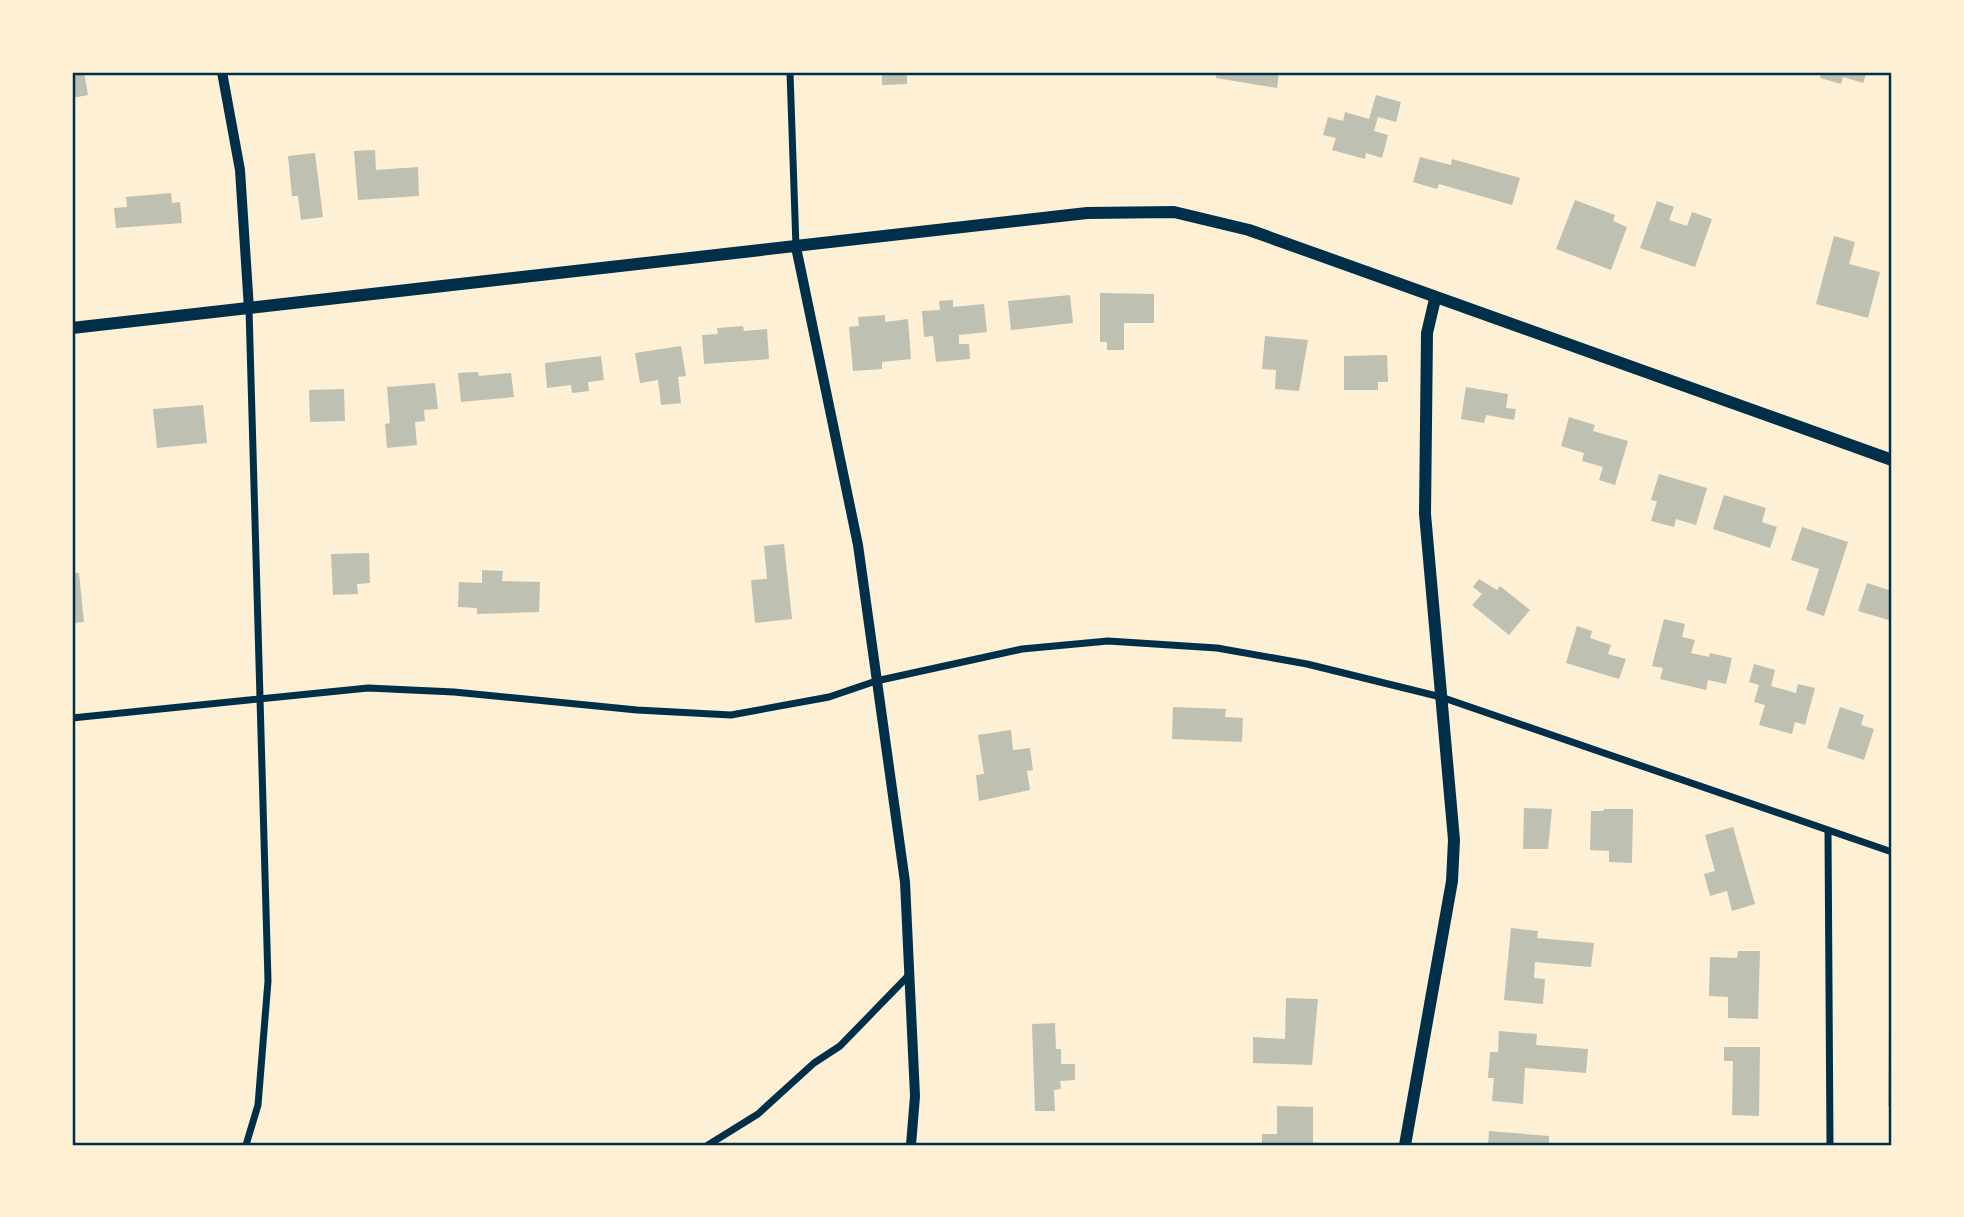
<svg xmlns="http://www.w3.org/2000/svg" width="1964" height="1217" viewBox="0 0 1964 1217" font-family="Ubuntu,sans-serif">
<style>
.building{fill:#bec0b2}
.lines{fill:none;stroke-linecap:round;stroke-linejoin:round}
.minor{stroke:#003049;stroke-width:7}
.tertiary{stroke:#003049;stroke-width:10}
.secondary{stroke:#003049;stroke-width:12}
.neatline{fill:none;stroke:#003049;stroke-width:2.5}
</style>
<rect width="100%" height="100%" fill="#fdf0d5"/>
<g class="building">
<polygon points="72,72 84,72 88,95 72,98"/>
<polygon points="882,72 907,72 907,84 882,85"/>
<polygon points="1217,72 1279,72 1277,88 1216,78"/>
<polygon points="1822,72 1867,72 1863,83 1843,77 1841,84 1820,78"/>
<polygon points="1376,95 1401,102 1396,122 1378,117 1374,131 1388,135 1382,158 1366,153 1365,159 1332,150 1336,138 1323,135 1328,117 1343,121 1345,112 1369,119"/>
<polygon points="375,150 376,170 418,167 419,196 358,200 354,151"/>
<polygon points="315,153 323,217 301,220 298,196 292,196 288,156"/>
<polygon points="1420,157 1451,165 1452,159 1520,178 1512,205 1439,184 1437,189 1413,182"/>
<polygon points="171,193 172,203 180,202 182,223 116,228 114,208 127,207 126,197"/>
<polygon points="1575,200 1615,215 1613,221 1627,227 1611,270 1556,249"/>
<polygon points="1657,201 1674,207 1669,220 1687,226 1692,212 1712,219 1695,267 1640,248"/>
<polygon points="1834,236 1855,242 1849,264 1880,272 1868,318 1816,304"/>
<polygon points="1100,293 1154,294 1154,323 1124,323 1124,350 1107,350 1107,342 1100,342"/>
<polygon points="1070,295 1073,323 1011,330 1008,301"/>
<polygon points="953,300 953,307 984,304 987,332 959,335 959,344 969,344 970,359 936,362 933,336 924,337 922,311 940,310 939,301"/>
<polygon points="885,315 885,322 908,319 911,359 882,362 882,369 853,371 849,327 859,326 858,317"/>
<polygon points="743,326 744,331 767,329 769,359 704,364 702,335 718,334 717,328"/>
<polygon points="1265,336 1308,340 1299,391 1275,389 1276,370 1262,369"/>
<polygon points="681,346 686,376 678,377 681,403 661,405 658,380 640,383 635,353"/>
<polygon points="1387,355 1388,382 1378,382 1378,390 1344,390 1344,356"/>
<polygon points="601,356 604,380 588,382 589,391 572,393 571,385 547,388 545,363"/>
<polygon points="478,372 479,376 511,373 514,397 461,402 458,373"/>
<polygon points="435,383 438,409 424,410 425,421 415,422 417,445 387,448 385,424 390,423 387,387"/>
<polygon points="1466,387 1508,394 1506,408 1516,409 1514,420 1486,415 1484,423 1461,419"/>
<polygon points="344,389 345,421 310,422 309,390"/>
<polygon points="203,405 207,443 157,448 153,409"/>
<polygon points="1569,417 1595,425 1593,431 1628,441 1615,485 1599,480 1603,467 1582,461 1584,453 1561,446"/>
<polygon points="1659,474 1707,488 1696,525 1676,519 1674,527 1651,521 1657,501 1651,500"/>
<polygon points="1724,495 1766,508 1762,522 1777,527 1770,548 1713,529"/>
<polygon points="1802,527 1848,542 1824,616 1806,610 1819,569 1791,560"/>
<polygon points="784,544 792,619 755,623 751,580 767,579 764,546"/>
<polygon points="369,553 370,583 357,584 358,594 333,595 331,554"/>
<polygon points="482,570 503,571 502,581 540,582 539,612 477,614 477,608 458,607 459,582 482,583"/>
<polygon points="72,573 79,573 84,622 72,623"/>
<polygon points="1479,579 1497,590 1500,586 1530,610 1509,635 1472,605 1482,594 1473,587"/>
<polygon points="1867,583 1892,591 1892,621 1858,611"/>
<polygon points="1664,619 1685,624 1682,637 1695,640 1691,653 1709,657 1710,653 1732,658 1726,684 1708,680 1706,690 1660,679 1663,668 1652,666"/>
<polygon points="1577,626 1592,631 1590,638 1611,645 1608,654 1626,659 1619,679 1566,663"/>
<polygon points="1754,664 1775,670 1771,686 1796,693 1798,684 1815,688 1805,725 1795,722 1792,734 1759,725 1765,705 1754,702 1759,685 1749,682"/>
<polygon points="1173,707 1226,709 1225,717 1243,718 1242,742 1172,739"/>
<polygon points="1840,707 1864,715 1861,725 1874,729 1864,760 1827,748"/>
<polygon points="1011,730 1013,750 1030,748 1033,770 1027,771 1030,790 979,801 976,775 984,774 978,735"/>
<polygon points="1524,808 1552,809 1548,849 1523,849"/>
<polygon points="1604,809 1633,809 1632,863 1609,862 1609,851 1590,850 1591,811 1603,811"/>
<polygon points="1733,827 1755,904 1732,911 1727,891 1710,896 1704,874 1715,871 1705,835"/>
<polygon points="1511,928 1538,931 1537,938 1594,943 1591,967 1535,962 1534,978 1545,979 1543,1004 1504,1000"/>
<polygon points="1738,951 1760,951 1758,1019 1728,1018 1728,997 1709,996 1710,957 1737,958"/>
<polygon points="1286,998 1318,999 1312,1065 1253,1063 1253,1037 1285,1039"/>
<polygon points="1889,1022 1892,1022 1892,1106 1888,1106"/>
<polygon points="1055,1023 1056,1049 1061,1049 1061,1064 1075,1064 1075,1080 1060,1081 1061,1089 1054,1090 1055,1111 1035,1111 1032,1024"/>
<polygon points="1499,1031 1537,1034 1536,1045 1588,1049 1586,1073 1525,1068 1523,1104 1492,1101 1494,1078 1488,1078 1490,1052 1498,1052"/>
<polygon points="1724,1047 1760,1047 1759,1116 1732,1115 1733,1061 1724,1061"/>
<polygon points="1277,1106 1313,1107 1313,1145 1262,1145 1262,1134 1277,1134"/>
<polygon points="1489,1131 1549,1136 1549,1145 1488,1145"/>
</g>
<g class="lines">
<g class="minor">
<polyline points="790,72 796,247"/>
<polyline points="72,718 368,688 454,692 637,710 731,715 829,697 876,681 1022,649 1108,641 1217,648 1307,664 1441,697 1892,852"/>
<polyline points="1828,832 1830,1145"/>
<polyline points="246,1145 258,1105 268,981 249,309"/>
<polyline points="708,1145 758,1114 814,1063 840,1046 908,976"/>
</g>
<g class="tertiary">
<polyline points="222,72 240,170 249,309"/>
<polyline points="796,247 858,545 905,882 915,1096 911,1145"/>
</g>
<g class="secondary">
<polyline points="72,328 1087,213 1174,212 1249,230 1892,460"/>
<polyline points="1405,1145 1452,881 1454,840 1425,514 1427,333 1435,299"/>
</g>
</g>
<rect width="1964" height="1217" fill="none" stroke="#fdf0d5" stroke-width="147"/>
<rect x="74" y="74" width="1816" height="1070" class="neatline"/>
</svg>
